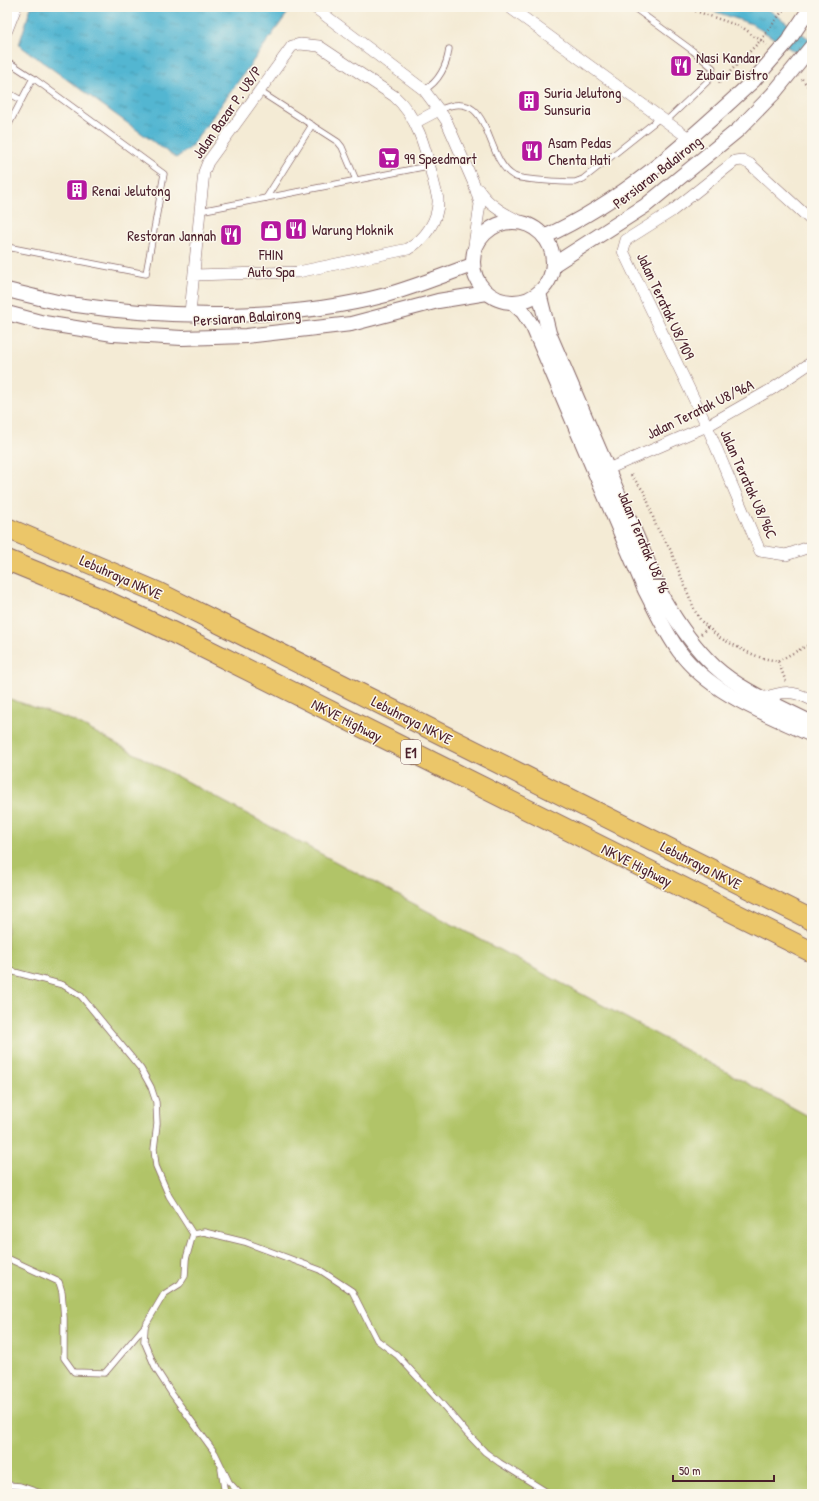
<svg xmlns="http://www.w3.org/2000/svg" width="819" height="1501" viewBox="0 0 819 1501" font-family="'Patrick Hand',sans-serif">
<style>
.green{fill:#b1c468;stroke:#7e724a}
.water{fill:url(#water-ripples);stroke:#4e6a7e}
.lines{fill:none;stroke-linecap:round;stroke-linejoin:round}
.service-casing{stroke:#866666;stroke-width:7}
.minor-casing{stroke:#866666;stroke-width:12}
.tertiary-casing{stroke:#866666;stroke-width:16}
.motorway-casing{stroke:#866666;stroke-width:22}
.path{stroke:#866666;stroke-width:2.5;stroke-dasharray:1 3;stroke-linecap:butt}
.service{stroke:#fff;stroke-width:5.5}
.minor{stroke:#fff;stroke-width:11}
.tertiary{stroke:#fff;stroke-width:14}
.motorway{stroke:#ebc669;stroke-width:20}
.tertiary-bridge-casing{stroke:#866666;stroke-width:16;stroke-linecap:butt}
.tertiary-bridge{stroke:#fff;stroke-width:14}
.labels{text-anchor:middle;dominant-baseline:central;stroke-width:3;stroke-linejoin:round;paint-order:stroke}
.shield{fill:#fbf7ec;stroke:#7f6065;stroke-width:1}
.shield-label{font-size:14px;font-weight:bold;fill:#4a1f2b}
.poi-label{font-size:15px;fill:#4a1f2b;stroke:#fbf7ec;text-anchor:start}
.street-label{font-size:15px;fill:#4a1f2b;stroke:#fbf7ec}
</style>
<defs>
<pattern id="water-ripples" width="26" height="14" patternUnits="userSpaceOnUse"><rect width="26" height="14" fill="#52b6d1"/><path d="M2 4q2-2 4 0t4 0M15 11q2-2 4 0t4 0" fill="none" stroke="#4693aa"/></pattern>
</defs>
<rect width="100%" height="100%" fill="#fbf7ec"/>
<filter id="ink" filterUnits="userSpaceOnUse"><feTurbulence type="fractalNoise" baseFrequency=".025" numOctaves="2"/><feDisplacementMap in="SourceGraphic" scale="8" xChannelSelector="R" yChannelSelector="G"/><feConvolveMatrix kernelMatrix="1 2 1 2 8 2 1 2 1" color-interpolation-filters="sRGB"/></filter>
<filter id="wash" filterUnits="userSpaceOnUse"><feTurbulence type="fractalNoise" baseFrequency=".012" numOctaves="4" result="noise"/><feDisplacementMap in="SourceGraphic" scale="16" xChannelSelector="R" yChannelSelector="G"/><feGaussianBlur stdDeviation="0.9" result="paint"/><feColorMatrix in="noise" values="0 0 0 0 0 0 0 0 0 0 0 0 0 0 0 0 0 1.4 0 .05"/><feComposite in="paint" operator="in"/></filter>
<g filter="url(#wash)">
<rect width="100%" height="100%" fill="#f4ebd5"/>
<polygon class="green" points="7,698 74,721 812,1118 812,1494 7,1494"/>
<g class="water">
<polygon points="31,7 292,7 190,148 176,158 19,45"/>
<polygon points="701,7 765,7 812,41 812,63 752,24"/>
</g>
</g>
<g filter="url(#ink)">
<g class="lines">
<g class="service-casing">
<g id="service">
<polyline points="633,7 693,51 713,68 709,80 666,121"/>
<polyline points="7,61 33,78"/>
<path d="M424,90c15,-8 23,-25 25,-41"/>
<polyline points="259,91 338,142 342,147 356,180"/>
<polyline points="7,92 21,100"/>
<path d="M439,110c54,-26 44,49 75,66 6,4 51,6 61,6l8,-3 78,-62"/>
<polyline points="7,128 33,78 164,174 146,274 7,247"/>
<polyline points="266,198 312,125"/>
<polyline points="200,211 428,166"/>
<polyline points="7,970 63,985 81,996 141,1069 151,1087 156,1102 157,1124 154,1149 156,1166 169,1196 193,1234"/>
<polyline points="7,1258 59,1282 62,1292 64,1318 64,1358 74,1372 105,1373 145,1326 164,1294 180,1284 185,1276 186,1259 193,1234 204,1232 245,1242 320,1270 352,1291 377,1340 397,1355 442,1404 465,1431 485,1452 500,1463 550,1494"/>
<polyline points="145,1327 144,1341 156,1369 172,1394 215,1453 229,1482 240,1494"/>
<polyline points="221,1469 225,1494"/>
<polyline points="7,1485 20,1486 44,1494"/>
</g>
</g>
<g class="minor-casing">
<g id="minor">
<polyline points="314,7 424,90 439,110 446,120 474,184 480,204 473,252"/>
<polyline points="509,7 690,139"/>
<polyline points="7,30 16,7"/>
<polyline points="416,122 439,110"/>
<path d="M478,189c11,17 27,25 45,34"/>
<polyline points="812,221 750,164 742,160 735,161 672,211 626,240 623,251 707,426 760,551 786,555 812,546"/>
<path d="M190,313l10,-102 4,-39 4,-10 84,-116 8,-2 19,2 75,50c29,25 34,67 44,103 1,21 -13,40 -30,50l-110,23 -104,3"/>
<polyline points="601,472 707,426 772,389 812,362"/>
<path d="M763,698c22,-7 28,-8 49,2"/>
</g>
</g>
<g class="tertiary-casing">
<g id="tertiary">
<circle cx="513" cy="262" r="40"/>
<path d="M544,237c83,-38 144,-96 210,-157"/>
<polyline points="553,265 645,206 738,130 773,94"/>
<path d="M7,290c21,5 41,11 62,14 100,15 219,17 317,-9 29,-8 58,-20 86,-30"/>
<path d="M539,293l10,40 115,267c14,24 29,46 50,66 27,25 65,40 98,57"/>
<path d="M513,303l10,9 10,15 112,263c11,21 20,42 34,61 32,43 86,62 133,84"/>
<polyline points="7,313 44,323 113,334 182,338 246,336 351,324 438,301 487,293"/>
</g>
</g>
<g class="motorway-casing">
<g id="motorway">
<polyline points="7,528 157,592 812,920"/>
<polyline points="7,560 100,598 174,633 812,952"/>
</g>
</g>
<g class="path">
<polyline points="684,7 742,27 767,45"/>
<polyline points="781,7 784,9 786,7"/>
<polyline points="802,79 812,91"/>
<polyline points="719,83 761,40 784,9"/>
<polyline points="631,475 645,493 656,526 670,549 695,611 701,621 720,638 747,652 762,658 778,661 786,682"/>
<polyline points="701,634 708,627"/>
<polyline points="778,661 812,643"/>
</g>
<use href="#service" class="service"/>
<use href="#minor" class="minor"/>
<use href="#tertiary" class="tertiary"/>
<use href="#motorway" class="motorway"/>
<g class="tertiary-bridge-casing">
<g id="tertiary-bridge">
<polyline points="754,80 788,41 811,7"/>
<polyline points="773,94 812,46"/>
</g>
</g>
<use href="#tertiary-bridge" class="tertiary-bridge"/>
</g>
</g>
<defs>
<g id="restaurant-square" transform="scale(1.15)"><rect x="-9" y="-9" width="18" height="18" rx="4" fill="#b5179e" stroke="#fbf7ec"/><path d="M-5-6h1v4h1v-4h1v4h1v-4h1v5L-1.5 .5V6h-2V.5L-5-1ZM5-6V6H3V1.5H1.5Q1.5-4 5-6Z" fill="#fff"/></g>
<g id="building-square" transform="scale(1.15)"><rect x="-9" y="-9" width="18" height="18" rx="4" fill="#b5179e" stroke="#fbf7ec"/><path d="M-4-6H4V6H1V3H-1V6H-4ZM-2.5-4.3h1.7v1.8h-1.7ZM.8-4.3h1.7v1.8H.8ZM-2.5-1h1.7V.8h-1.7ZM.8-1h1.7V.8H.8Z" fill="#fff"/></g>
<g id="supermarket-square" transform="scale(1.15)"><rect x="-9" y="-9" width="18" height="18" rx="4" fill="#b5179e" stroke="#fbf7ec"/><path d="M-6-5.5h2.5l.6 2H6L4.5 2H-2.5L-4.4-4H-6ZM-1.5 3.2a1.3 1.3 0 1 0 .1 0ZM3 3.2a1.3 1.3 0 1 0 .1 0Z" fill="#fff"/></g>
<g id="shop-square" transform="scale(1.15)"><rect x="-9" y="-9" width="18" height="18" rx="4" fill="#b5179e" stroke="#fbf7ec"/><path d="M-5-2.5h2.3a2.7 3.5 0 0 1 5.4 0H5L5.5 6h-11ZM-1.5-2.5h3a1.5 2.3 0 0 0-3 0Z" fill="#fff"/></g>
</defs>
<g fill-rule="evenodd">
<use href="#restaurant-square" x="681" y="66"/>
<use href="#building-square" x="529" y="101"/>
<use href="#restaurant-square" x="532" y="151"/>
<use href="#supermarket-square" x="389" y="158"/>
<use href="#building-square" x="77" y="190"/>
<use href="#restaurant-square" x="296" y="229"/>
<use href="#shop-square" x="271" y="231"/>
<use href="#restaurant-square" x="231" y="235"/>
</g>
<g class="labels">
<rect class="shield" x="401" y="740" width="20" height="24" rx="3"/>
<g class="shield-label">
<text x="411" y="752">E1</text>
</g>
<g class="poi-label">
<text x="696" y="57">Nasi Kandar<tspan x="696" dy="17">Zubair Bistro</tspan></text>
<text x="544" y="92">Suria Jelutong<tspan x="544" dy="17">Sunsuria</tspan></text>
<text x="548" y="142">Asam Pedas<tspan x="548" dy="17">Chenta Hati</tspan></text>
<text x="404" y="158">99 Speedmart</text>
<text x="92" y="190">Renai Jelutong</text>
<text x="312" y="229">Warung Moknik</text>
<text x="216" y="235" text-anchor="end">Restoran Jannah</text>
<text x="271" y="254" text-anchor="middle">FHIN<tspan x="271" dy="17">Auto Spa</tspan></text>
</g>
<g class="street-label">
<text transform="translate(227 112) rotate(-55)">Jalan Bazar P. U8/P</text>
<text transform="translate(657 172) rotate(-38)">Persiaran Balairong</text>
<text transform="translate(666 306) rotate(65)">Jalan Teratak U8/109</text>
<text transform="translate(247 317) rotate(-4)">Persiaran Balairong</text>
<text transform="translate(700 409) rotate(-26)">Jalan Teratak U8/96A</text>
<text transform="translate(749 484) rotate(66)">Jalan Teratak U8/96C</text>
<text transform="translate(644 542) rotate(67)">Jalan Teratak U8/96</text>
<text transform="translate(121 577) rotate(24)">Lebuhraya NKVE</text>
<text transform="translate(347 720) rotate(27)">NKVE Highway</text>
<text transform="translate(412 720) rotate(27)">Lebuhraya NKVE</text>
<text transform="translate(637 865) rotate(27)">NKVE Highway</text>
<text transform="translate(701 865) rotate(27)">Lebuhraya NKVE</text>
</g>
</g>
<rect width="819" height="1501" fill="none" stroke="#fbf7ec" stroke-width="24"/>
<path d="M673 1475v6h101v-6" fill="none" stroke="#4a1f2b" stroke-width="2"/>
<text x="679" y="1475" font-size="12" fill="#4a1f2b" stroke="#fbf7ec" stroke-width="3" paint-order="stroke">50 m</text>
</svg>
